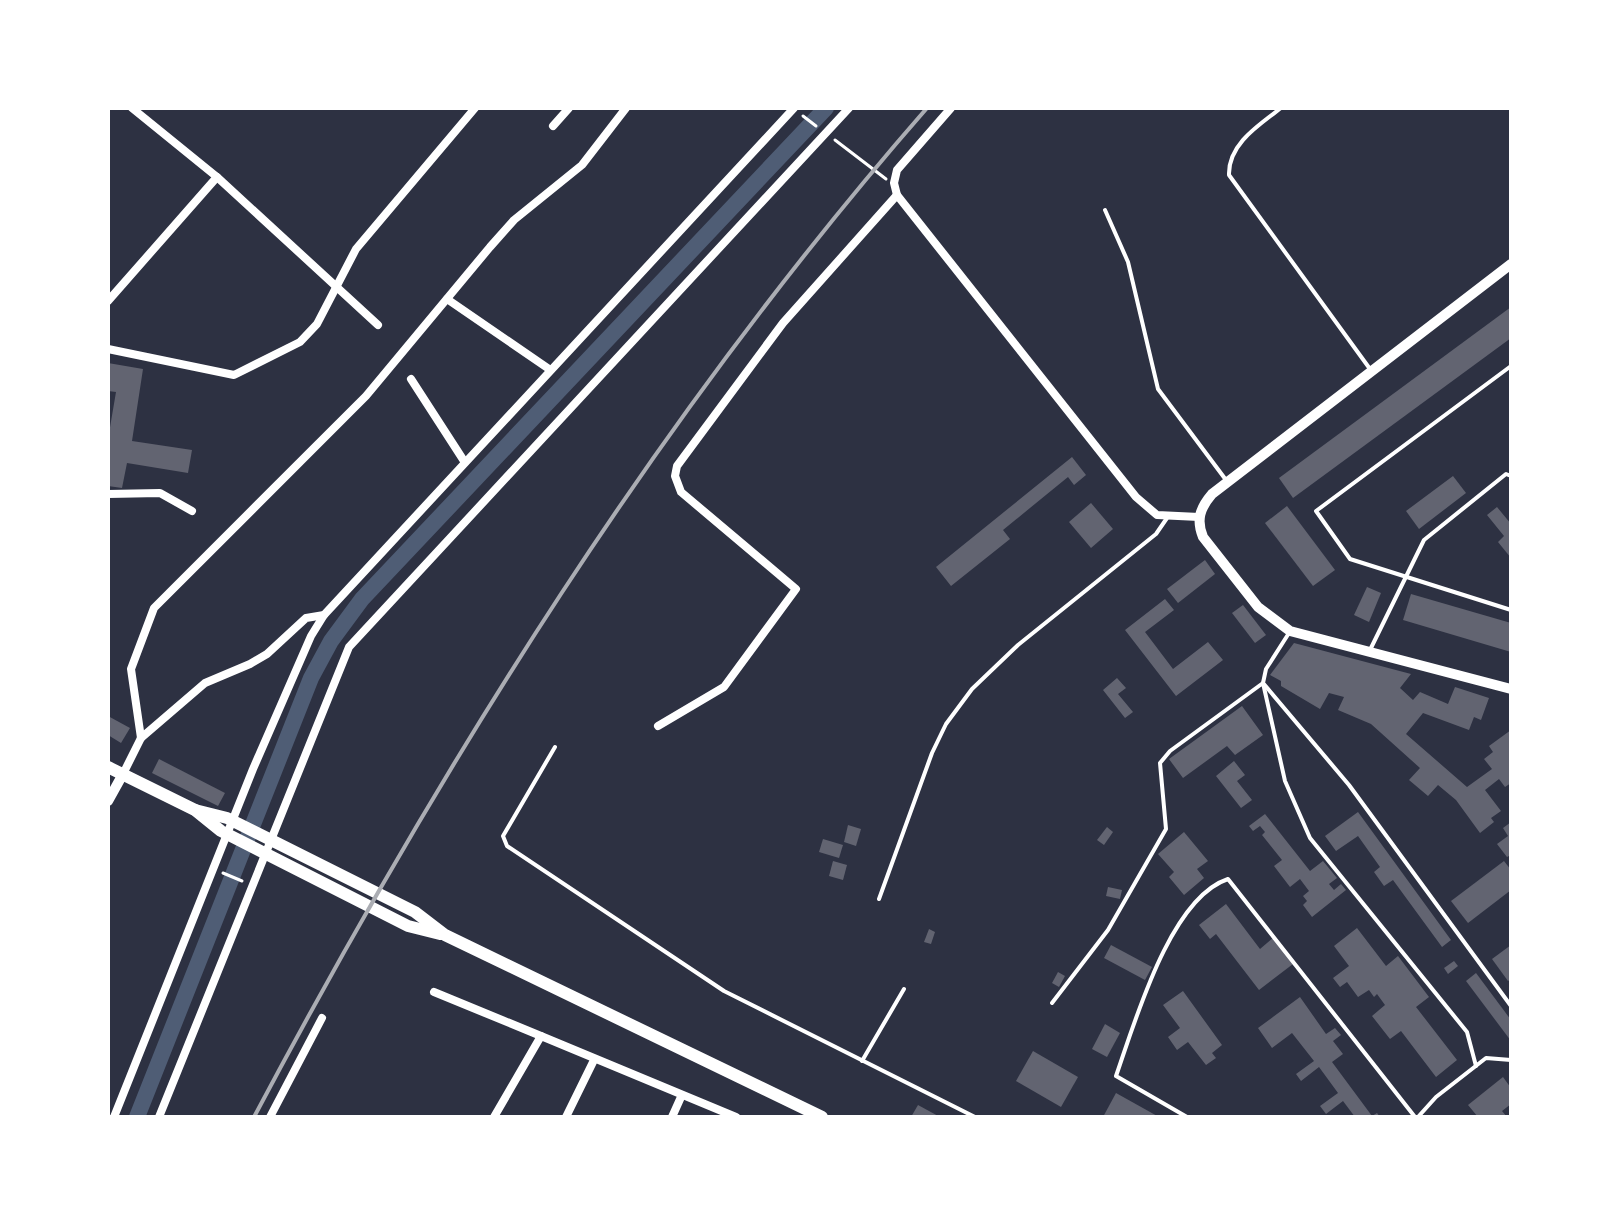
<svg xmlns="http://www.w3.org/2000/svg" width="1619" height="1225" viewBox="0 0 1619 1225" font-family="'Times New Roman',serif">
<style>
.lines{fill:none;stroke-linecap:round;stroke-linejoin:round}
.canal{stroke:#4f5d75;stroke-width:16}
.building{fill:#626471}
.path{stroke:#fff;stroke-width:3}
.service{stroke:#fff;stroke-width:4}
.minor{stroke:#fff;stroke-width:8}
.tertiary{stroke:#fff;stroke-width:10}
.primary{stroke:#fff;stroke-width:12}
.rail{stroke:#abadb3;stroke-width:4}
</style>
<rect width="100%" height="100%" fill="#2d3142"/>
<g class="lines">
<polyline class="canal" points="137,1117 311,678 331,641 362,599 826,108"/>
</g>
<g class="building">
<polygon points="1511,307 1511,338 1293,498 1279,478"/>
<polygon points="108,363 143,369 132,441 192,450 188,473 127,463 122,488 108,486 108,439 116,392 108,391"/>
<polygon points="1072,457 1086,475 1074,485 1068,477 1003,530 1010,539 951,586 936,567"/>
<polygon points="1453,476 1466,493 1419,529 1406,511"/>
<polygon points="1091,503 1113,529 1091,548 1069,522"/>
<polygon points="1287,506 1335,570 1313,586 1265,523"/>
<polygon points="1497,507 1511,524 1511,558 1498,542 1504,536 1487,515"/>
<polygon points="1205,560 1215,574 1178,603 1167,589"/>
<polygon points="1367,587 1381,593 1369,622 1354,615"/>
<polygon points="1411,594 1511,623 1511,652 1403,620"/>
<polygon points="1165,599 1174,610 1145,632 1173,669 1208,642 1223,660 1176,696 1125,630"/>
<polygon points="1243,605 1266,635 1255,643 1232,613"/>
<polygon points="1294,643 1411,674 1400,688 1413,700 1420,692 1448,704 1455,687 1489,698 1481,720 1474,717 1469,730 1423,713 1406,734 1467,787 1492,769 1484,759 1493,752 1489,746 1511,730 1511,783 1505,787 1499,779 1485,790 1501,811 1491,818 1494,822 1480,833 1456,800 1438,785 1428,796 1409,780 1420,768 1371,724 1338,710 1344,697 1329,693 1320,709 1281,686 1281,681 1270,675"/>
<polygon points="1117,678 1126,688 1118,694 1133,712 1125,718 1103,690"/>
<polygon points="1242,706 1263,735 1235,755 1227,746 1183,778 1169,759"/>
<polygon points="108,716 130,728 121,743 108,735"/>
<polygon points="159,759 225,793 218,806 152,773"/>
<polygon points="1234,761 1245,775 1237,781 1252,800 1241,808 1216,776"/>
<polygon points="1358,812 1451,940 1442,947 1393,880 1384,886 1374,872 1380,867 1358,836 1336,851 1325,836"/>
<polygon points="1265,814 1310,871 1323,861 1337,878 1329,884 1334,890 1341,884 1346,890 1312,917 1303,905 1307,901 1303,896 1309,891 1300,879 1290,887 1274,866 1282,860 1262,835 1265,832 1260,826 1253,831 1249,826"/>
<polygon points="1511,822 1511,855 1507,857 1497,844 1508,836 1503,828"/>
<polygon points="848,825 861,829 856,846 844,842"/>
<polygon points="1107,827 1113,832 1104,845 1097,840"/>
<polygon points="1184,832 1208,861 1197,869 1204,878 1184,895 1169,877 1174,872 1158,854"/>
<polygon points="823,839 843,845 839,858 819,852"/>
<polygon points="833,861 847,865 843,880 829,876"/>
<polygon points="1504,861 1511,870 1511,890 1468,923 1451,901"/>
<polygon points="1108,887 1122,890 1120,899 1106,896"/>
<polygon points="1226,904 1260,949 1273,938 1293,964 1259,990 1216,934 1210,939 1199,925"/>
<polygon points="1357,928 1386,966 1398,956 1429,997 1416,1007 1457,1060 1436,1077 1401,1031 1390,1039 1372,1016 1385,1005 1377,994 1374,997 1369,990 1358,997 1347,982 1340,987 1333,978 1349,966 1334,946"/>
<polygon points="929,929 935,932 931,944 924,942"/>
<polygon points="1111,945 1152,967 1145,980 1104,958"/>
<polygon points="1511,945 1511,979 1508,981 1492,959"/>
<polygon points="1454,961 1458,966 1448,974 1444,968"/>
<polygon points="1058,972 1065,976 1059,987 1052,983"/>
<polygon points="1476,973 1511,1020 1511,1041 1466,981"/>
<polygon points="1183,991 1222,1045 1212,1053 1216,1058 1206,1065 1188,1042 1177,1050 1168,1037 1180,1028 1163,1005"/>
<polygon points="1300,997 1326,1034 1335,1028 1341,1035 1333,1041 1343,1054 1332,1062 1372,1116 1377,1113 1380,1117 1355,1117 1343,1101 1326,1114 1320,1106 1338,1093 1319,1067 1301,1081 1296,1074 1314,1061 1292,1033 1272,1048 1258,1028"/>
<polygon points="1105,1024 1120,1033 1107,1057 1092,1049"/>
<polygon points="1033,1051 1078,1077 1061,1107 1016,1081"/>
<polygon points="1503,1077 1511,1088 1511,1104 1502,1111 1507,1117 1478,1117 1468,1105"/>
<polygon points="1116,1093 1159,1117 1103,1117"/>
<polygon points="918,1105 940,1117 911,1117"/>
</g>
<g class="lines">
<g class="path">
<polyline points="803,116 816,126"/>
<polyline points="835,140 886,179"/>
<polyline points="223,873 242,881"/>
</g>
<g class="service">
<path d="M1281,108c-22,17 -53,36 -52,67l141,194"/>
<polyline points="1105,210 1128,262 1158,389 1226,480"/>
<polyline points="1511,366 1316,511 1350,559 1511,610"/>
<polyline points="1289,633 1266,669 1263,683 1349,785 1511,1006"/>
<polyline points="1370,650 1424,540 1506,474 1511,476"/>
<polyline points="555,747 503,836 507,846 724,991 975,1117"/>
<polyline points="879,899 932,753 946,724 972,689 1018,645 1156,534 1167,518"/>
<polyline points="1052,1003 1108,930 1166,829 1160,763 1170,751 1263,683 1285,781 1310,838 1467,1032 1476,1066"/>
<polyline points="862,1061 904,989"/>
<path d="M1187,1117l-71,-41c19,-54 54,-178 112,-197l187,238"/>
<polyline points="1418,1117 1436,1097 1486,1058 1511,1060"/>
</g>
<g class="minor">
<polyline points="132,108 217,177 378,325"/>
<polyline points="951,108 897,170 894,183 897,195 1136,497 1157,515 1199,517"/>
<polyline points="553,126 569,108"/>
<polyline points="447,299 549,369"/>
<polyline points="108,301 217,177"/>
<polyline points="108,349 234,375 300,342 317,324 356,249 475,108"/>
<polyline points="411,379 464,461"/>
<polyline points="108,494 160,493 192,511"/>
<polyline points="658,726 724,687 796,589 681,492 675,476 677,466 783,323 897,195"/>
<polyline points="141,738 205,683 250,664 267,654 306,618 324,615 794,108"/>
<polyline points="123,774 141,738 131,669 154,608 366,396 490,247 514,220 582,165 626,108"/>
<polyline points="434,992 541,1036"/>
<polyline points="114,1117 253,769 311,636 324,615"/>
<polyline points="159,1117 349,647 849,108"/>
<polyline points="270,1117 322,1018"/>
<polyline points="494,1117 541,1036 736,1117"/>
<polyline points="566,1117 594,1060"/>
<polyline points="672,1117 681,1097"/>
</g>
<g class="tertiary">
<path d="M1511,264l-299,230c-12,14 -16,26 -9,43l55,70 32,24 221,58"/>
<polyline points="108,801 123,774"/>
</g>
<g class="primary">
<polyline points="108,767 195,810 221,831 408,926 440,934"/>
<polyline points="195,810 227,818 415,912 445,935 822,1117"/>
</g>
<path class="rail" d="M254,1117c189,-356 407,-705 673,-1009"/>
</g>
<rect width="1619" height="1225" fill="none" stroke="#ffffff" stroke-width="220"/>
</svg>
